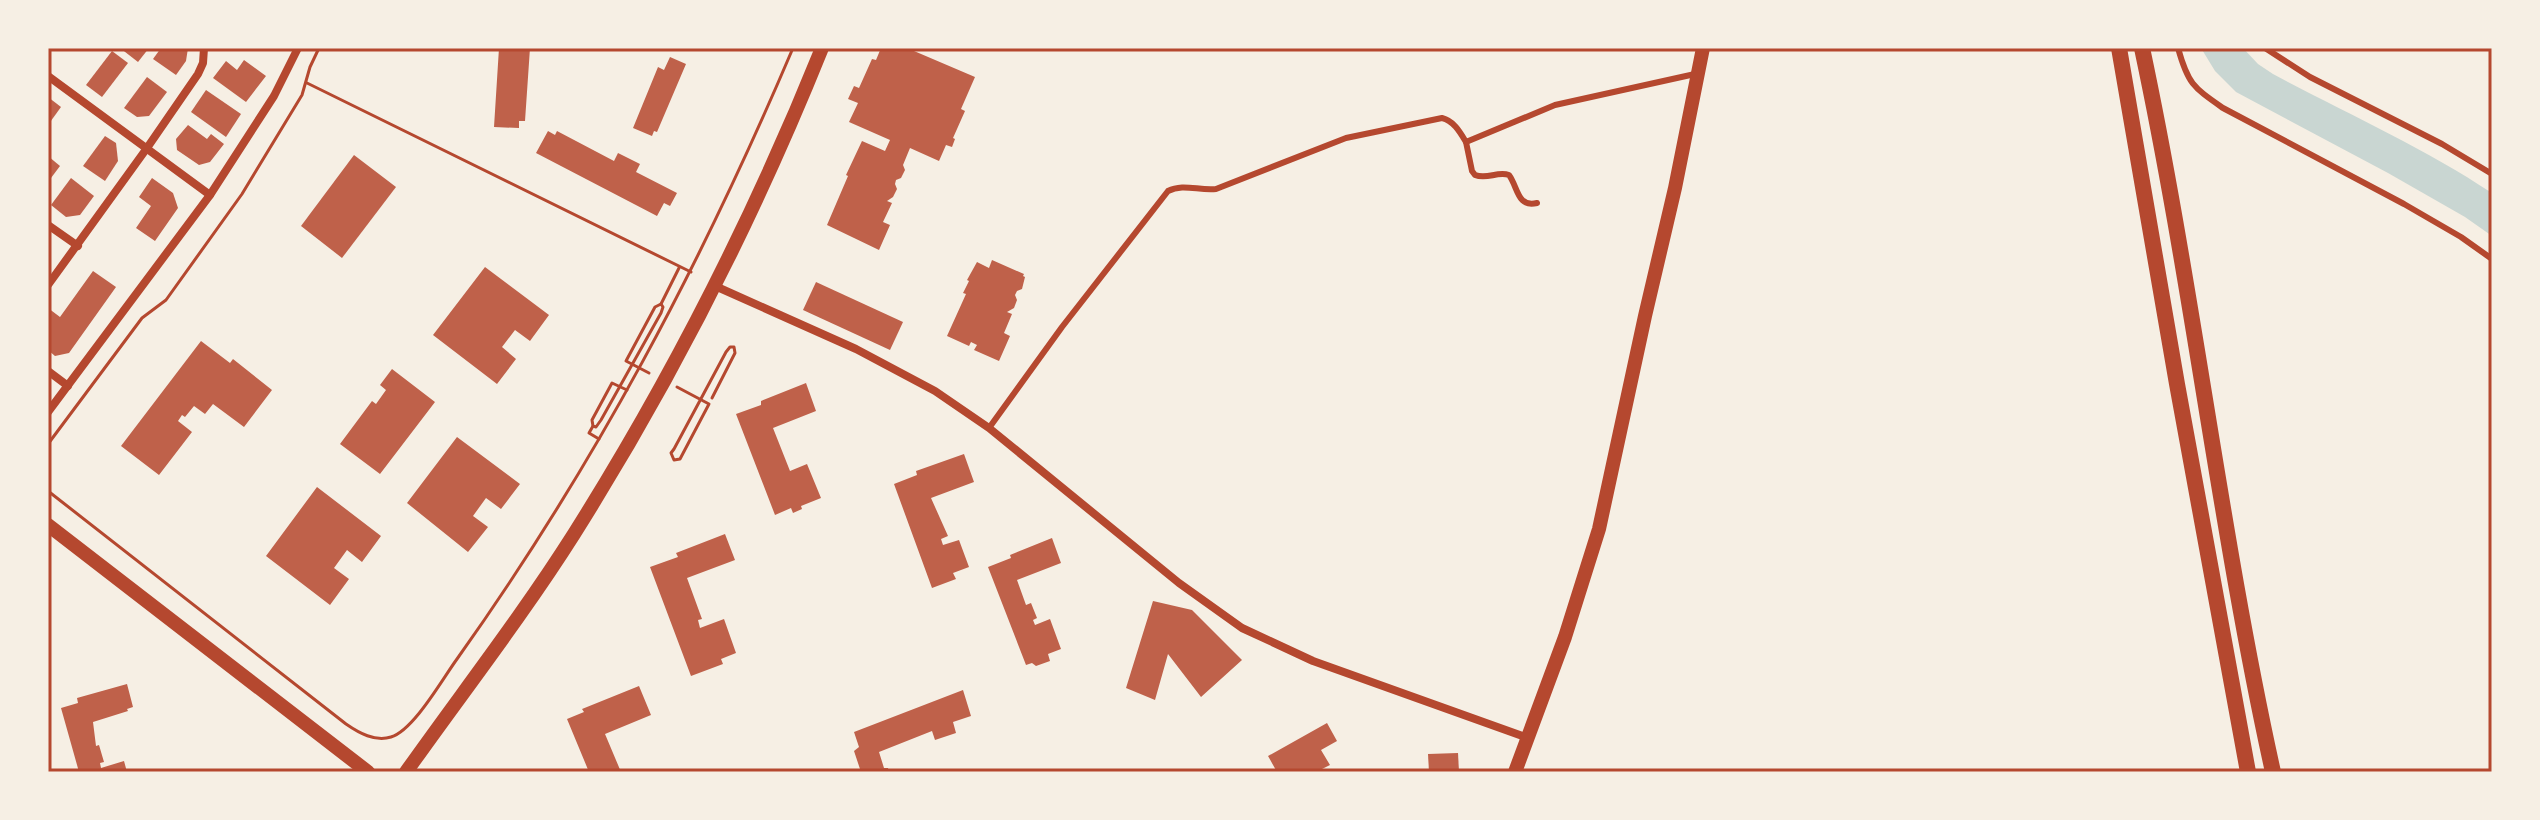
<svg xmlns="http://www.w3.org/2000/svg" width="2540" height="820" viewBox="0 0 2540 820" font-family="'Noto Serif',serif">
<style>
.water{fill:#c9d6d2}
.building{fill:#bf614a}
.lines{fill:none;stroke-linecap:round;stroke-linejoin:round}
.path{stroke:#b5482f;stroke-width:3}
.service{stroke:#b5482f;stroke-width:6}
.minor{stroke:#b5482f;stroke-width:8}
.tertiary{stroke:#b5482f;stroke-width:14}
.secondary{stroke:#b5482f;stroke-width:16}
.neatline{fill:none;stroke:#b5482f;stroke-width:3}
</style>
<rect width="100%" height="100%" fill="#f6efe4"/>
<path class="water" d="M2201,48h42l15,16 15,10c73,39 150,73 219,119v43l-27,-19 -77,-44 -152,-81 -21,-21z"/>
<g class="building">
<polygon points="120,48 149,48 138,62"/>
<polygon points="161,48 188,48 186,61 176,75 153,59"/>
<polygon points="499,48 530,48 525,121 519,121 519,128 494,127"/>
<polygon points="881,48 907,48 975,77 961,109 965,111 953,138 955,139 952,147 946,145 939,161 910,148 903,165 905,170 901,178 896,180 895,184 897,189 893,197 887,201 892,203 883,222 890,225 879,250 827,225 848,176 846,175 862,141 885,151 890,140 849,122 858,103 848,99 854,86 859,88 872,59 876,60"/>
<polygon points="112,51 128,63 102,97 86,85"/>
<polygon points="670,57 686,64 657,132 654,131 652,136 633,128 658,67 664,70"/>
<polygon points="244,60 266,76 246,102 213,78 226,61 237,70"/>
<polygon points="147,77 167,92 149,116 137,117 124,108"/>
<polygon points="206,90 241,114 226,137 191,112"/>
<polygon points="48,97 61,107 48,125"/>
<polygon points="188,125 207,139 211,134 224,144 210,162 199,165 177,150 176,139"/>
<polygon points="548,131 555,135 557,131 614,161 618,153 640,164 636,172 677,193 670,206 664,203 657,216 536,153"/>
<polygon points="105,136 116,143 118,161 105,181 83,166"/>
<polygon points="354,155 396,187 342,258 301,226"/>
<polygon points="48,156 60,166 48,182"/>
<polygon points="71,178 94,196 80,215 66,217 51,205"/>
<polygon points="152,178 173,193 178,208 155,241 136,228 151,206 139,197"/>
<polygon points="992,260 1024,274 1023,276 1025,277 1022,289 1017,291 1015,295 1017,300 1014,308 1007,312 1012,314 1004,333 1010,336 999,361 974,350 977,345 971,342 969,346 947,336 966,294 963,293 969,281 967,280 977,262 989,268"/>
<polygon points="485,267 549,315 530,341 515,330 502,347 516,359 497,384 433,335"/>
<polygon points="93,271 116,287 69,353 55,356 48,350 48,308 60,317"/>
<polygon points="816,282 903,322 890,350 803,310"/>
<polygon points="201,341 230,363 233,359 272,390 244,427 213,404 205,414 194,406 185,417 182,415 178,421 192,432 159,475 121,446"/>
<polygon points="392,369 435,402 380,474 340,444 372,401 376,404 386,390 380,385"/>
<polygon points="806,383 816,411 773,428 790,471 807,464 821,498 801,506 802,509 793,513 791,508 775,515 736,414 761,405 761,401"/>
<polygon points="457,437 520,484 501,509 486,498 473,516 488,527 468,552 407,503"/>
<polygon points="964,454 974,482 931,498 948,536 941,539 943,545 959,540 969,567 953,573 956,579 932,588 894,484 917,475 916,471"/>
<polygon points="317,487 381,536 362,562 347,550 334,568 349,579 330,605 266,556"/>
<polygon points="725,534 735,560 687,578 702,619 698,620 700,628 724,619 736,653 721,659 723,664 691,676 650,567 678,557 676,553"/>
<polygon points="1052,538 1061,563 1017,580 1026,605 1031,603 1037,618 1033,620 1035,625 1050,619 1061,649 1048,654 1050,661 1036,666 1032,663 1026,665 988,567 1011,558 1010,555"/>
<polygon points="1153,601 1192,610 1242,660 1201,697 1168,654 1155,700 1126,688"/>
<polygon points="127,684 133,707 127,709 128,711 93,722 96,746 99,745 104,762 100,763 101,768 124,761 127,772 79,772 61,708 78,703 77,698"/>
<polygon points="639,686 651,715 605,734 621,772 589,772 567,719 584,712 582,709"/>
<polygon points="963,690 971,716 953,722 956,733 935,740 932,731 879,752 884,768 888,768 889,772 861,772 854,751 859,747 854,732"/>
<polygon points="1327,723 1337,741 1321,750 1330,765 1322,769 1323,772 1277,772 1268,756"/>
<polygon points="1458,753 1459,772 1429,772 1428,754"/>
</g>
<g class="lines">
<g class="path">
<polyline points="307,83 691,272"/>
<polyline points="661,304 679,268"/>
<polyline points="677,387 709,404 680,459 674,460 671,453 674,449 726,352 730,347 734,347 735,353 712,398"/>
<polyline points="627,390 612,383 592,420 593,426 596,427 601,420 661,313 663,307 661,304 655,307 626,361 649,373"/>
<polyline points="593,426 589,433 599,439"/>
<polyline points="48,444 142,318 166,300 242,194 302,95 310,67 319,48"/>
<path d="M48,491l298,233c13,9 29,18 45,13 23,-7 52,-59 66,-78 138,-194 243,-392 336,-611"/>
</g>
<g class="service">
<path d="M2178,48c10,36 15,39 45,60l181,96 57,33 31,22"/>
<polyline points="2265,48 2310,77 2442,144 2492,174"/>
<path d="M1466,142l6,29 3,4c12,5 22,-4 34,0 9,12 8,33 28,28"/>
<path d="M989,428l73,-101 106,-136c15,-8 31,0 48,-2l130,-51 96,-20c12,3 18,14 24,24l89,-37 140,-31"/>
</g>
<g class="minor">
<polyline points="48,76 210,195"/>
<polyline points="48,225 78,246"/>
<polyline points="48,285 147,148 198,74 203,63 204,48"/>
<polyline points="715,286 856,349 935,391 989,428 1179,583 1242,628 1313,661 1528,738"/>
<polyline points="48,371 68,386"/>
<polyline points="48,412 210,195 274,96 298,48"/>
</g>
<g class="tertiary">
<polyline points="48,525 368,772"/>
<path d="M406,772c56,-79 116,-156 168,-238 97,-154 180,-317 248,-486"/>
<polyline points="1515,772 1565,637 1599,529 1645,316 1675,188 1703,48"/>
</g>
<g class="secondary">
<polyline points="2119,48 2177,384 2248,772"/>
<path d="M2142,48c51,240 78,484 131,724"/>
</g>
</g>
<rect width="2540" height="820" fill="none" stroke="#f6efe4" stroke-width="100"/>
<rect x="50" y="50" width="2440" height="720" class="neatline"/>
</svg>
